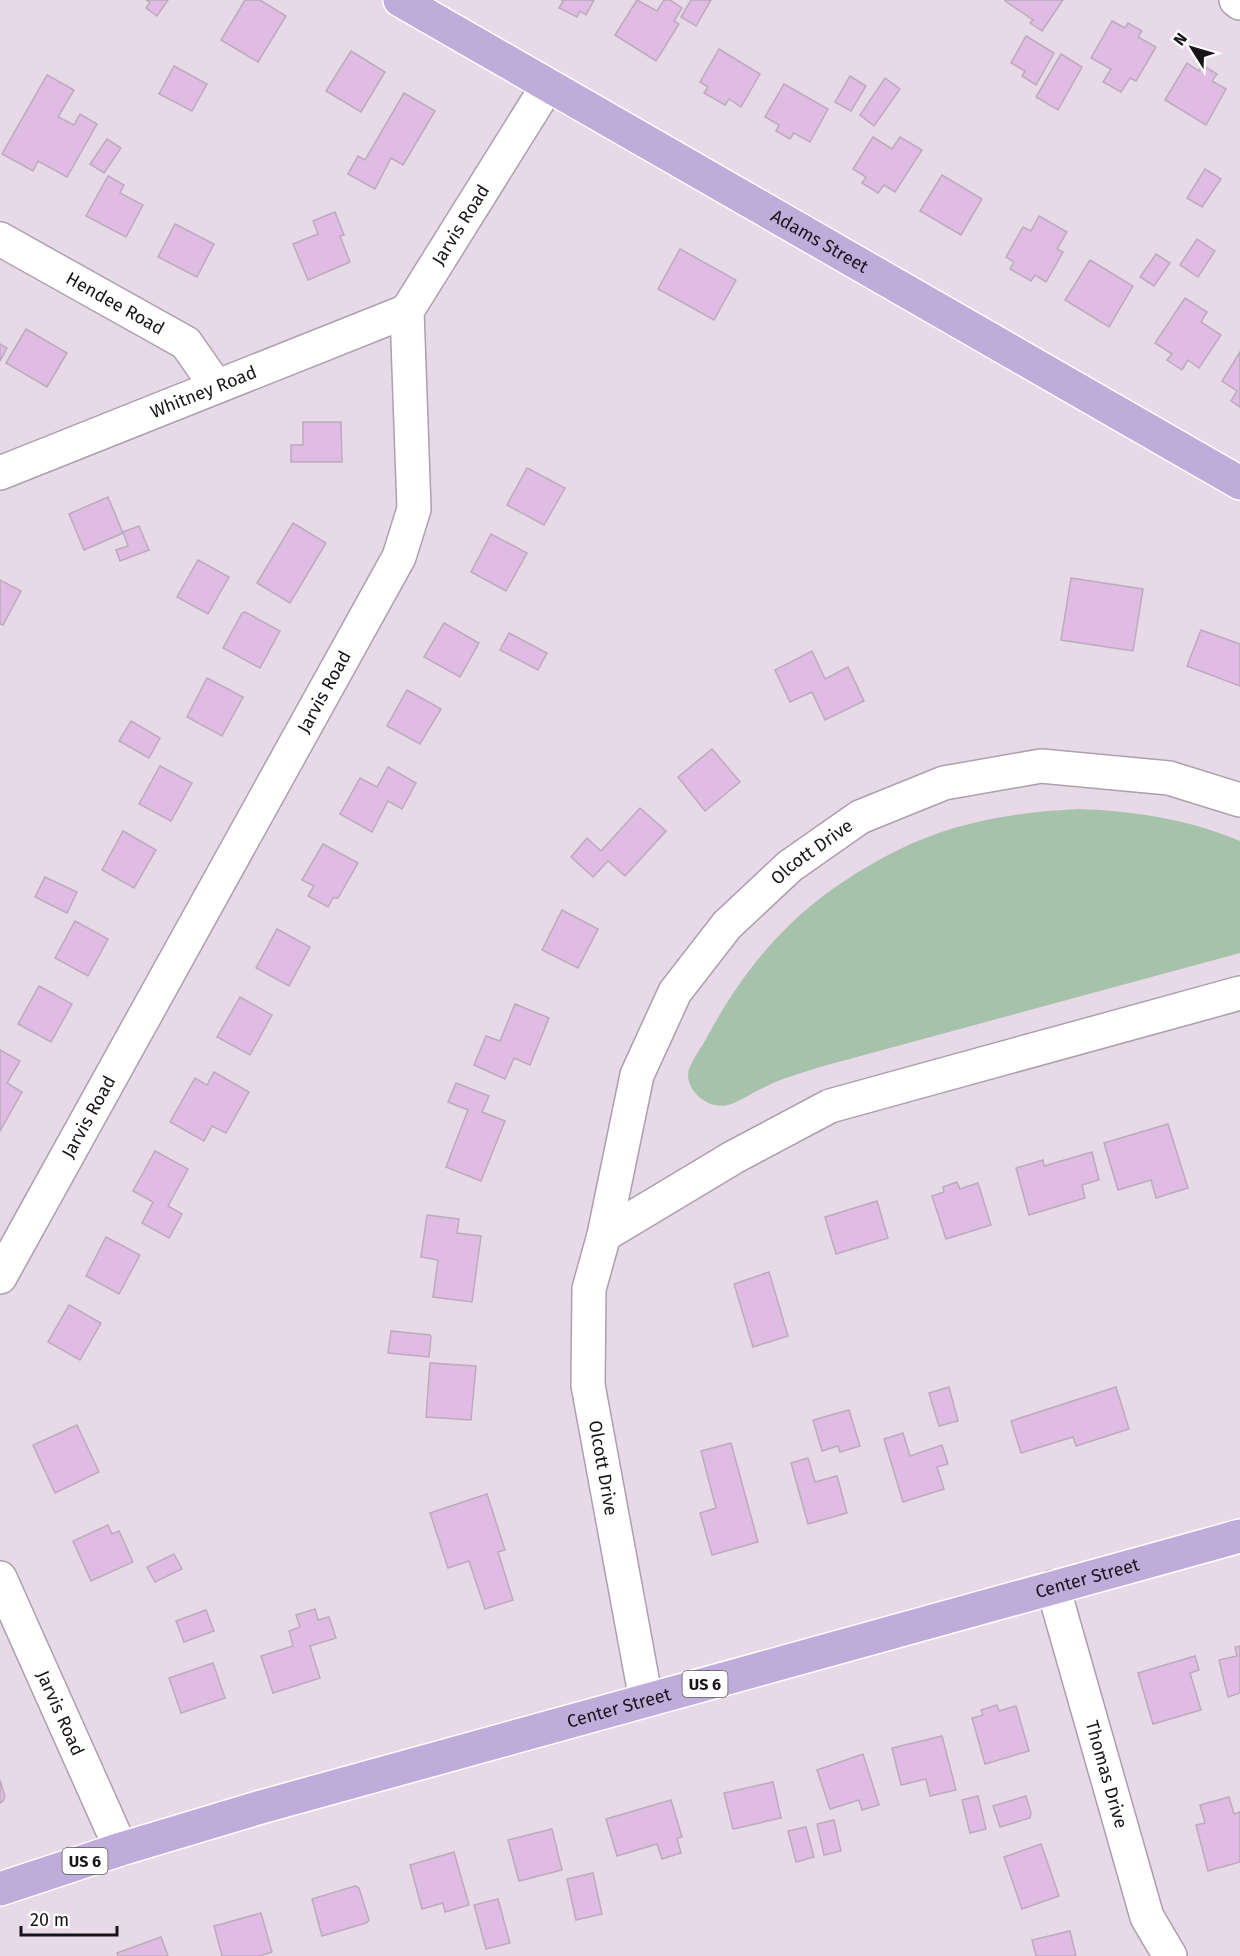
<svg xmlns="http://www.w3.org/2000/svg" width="1240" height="1956" viewBox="0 0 1240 1956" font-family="'Fira Sans',sans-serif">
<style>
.green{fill:#a7c2ab}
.building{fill:#e0bbe3;stroke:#bbacbb;stroke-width:1.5}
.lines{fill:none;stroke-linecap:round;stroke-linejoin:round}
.minor-casing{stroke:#ad9fae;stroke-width:36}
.major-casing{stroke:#fff;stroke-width:36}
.minor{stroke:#fff;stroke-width:33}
.major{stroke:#bfacda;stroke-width:33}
.labels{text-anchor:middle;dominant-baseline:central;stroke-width:4.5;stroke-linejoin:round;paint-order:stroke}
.shield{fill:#fff;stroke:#5e5a5e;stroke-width:1.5}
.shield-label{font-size:16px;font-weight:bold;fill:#191419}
.street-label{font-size:18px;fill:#191419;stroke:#fff}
</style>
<rect width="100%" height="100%" fill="#e8d9e8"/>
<path class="green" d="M1079,809c55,2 109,10 161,32v112l-420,114c-18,6 -38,11 -55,20 -12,5 -24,14 -37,18 -3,1 -9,1 -13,0 -15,-3 -31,-20 -26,-36 4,-11 13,-22 18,-32 25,-46 54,-87 93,-122 28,-25 61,-46 94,-63 58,-30 121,-40 185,-43z"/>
<g class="building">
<polygon points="146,0 168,0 157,16 146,8 150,2"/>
<polygon points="245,0 260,0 286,16 258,62 221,40"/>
<polygon points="561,0 594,0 586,15 580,11 577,17 559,8 563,1"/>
<polygon points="637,0 657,11 664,0 670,0 682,8 674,21 679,24 656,61 615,35"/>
<polygon points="691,0 711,0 696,26 681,17"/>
<polygon points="1006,0 1063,0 1042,31 1030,23 1033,20 1005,1"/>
<polygon points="1112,21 1125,28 1128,23 1142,31 1138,37 1156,47 1136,81 1130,78 1121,92 1103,82 1111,69 1091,58"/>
<polygon points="1026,36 1054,53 1036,85 1022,76 1025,71 1011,63"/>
<polygon points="719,49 760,74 741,107 729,99 725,105 704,93 708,87 700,82"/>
<polygon points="351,51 385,72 361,112 326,91"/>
<polygon points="1061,54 1082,67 1058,110 1036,97"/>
<polygon points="1187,63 1199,71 1202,65 1217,74 1212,81 1226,89 1206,125 1165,100"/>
<polygon points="174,66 207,84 192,111 159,94"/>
<polygon points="47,75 74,90 58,117 74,125 80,114 97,124 67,177 38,161 33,171 2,154"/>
<polygon points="850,76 866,86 851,111 835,102"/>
<polygon points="885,78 900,89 874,126 860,115"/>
<polygon points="784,84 828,109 810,142 794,133 790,139 776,131 779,125 765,117"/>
<polygon points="404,93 435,111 403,165 391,158 375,189 348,174 358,156 365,160"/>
<polygon points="873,137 892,149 900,137 922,150 895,192 884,185 878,193 862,183 866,177 853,169"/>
<polygon points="107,139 121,148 104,173 90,164"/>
<polygon points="1205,169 1221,179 1202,207 1187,198"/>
<polygon points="942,175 982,199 961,235 920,211"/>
<polygon points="108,176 124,185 120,193 143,205 126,237 86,216"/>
<polygon points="335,212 344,235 340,236 350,262 308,280 293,244 318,234 313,221"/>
<polygon points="1039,216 1067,232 1057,249 1063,252 1046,282 1035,275 1031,281 1010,269 1014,262 1006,257 1023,227 1031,231"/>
<polygon points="175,224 214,244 197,277 158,257"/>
<polygon points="1197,239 1215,251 1198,277 1180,265"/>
<polygon points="680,249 736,280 714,320 658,289"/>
<polygon points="1156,254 1170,263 1154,286 1140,277"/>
<polygon points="1090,260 1133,286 1109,327 1065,300"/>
<polygon points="1185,298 1207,312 1201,322 1221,335 1199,368 1188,360 1182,370 1167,360 1172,354 1155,343"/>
<polygon points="26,329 67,353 47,387 6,363"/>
<polygon points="0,344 7,348 0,361"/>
<polygon points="1240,352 1240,407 1231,401 1237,391 1222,381"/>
<polygon points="303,422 341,422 342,462 291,462 291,445 303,445"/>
<polygon points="527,468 565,488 544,525 507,505"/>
<polygon points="108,497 123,533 84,550 69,514"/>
<polygon points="293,523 326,543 290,603 257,583"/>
<polygon points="139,526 149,550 120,561 116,550 128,546 123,532"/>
<polygon points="491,534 527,553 506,591 471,572"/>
<polygon points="198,560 229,577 208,614 177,597"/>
<polygon points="1071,578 1143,589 1133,651 1061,640"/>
<polygon points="0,580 21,591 3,625 0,624"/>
<polygon points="245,612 280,631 260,668 223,648 242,613"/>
<polygon points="444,623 479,643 460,677 424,657"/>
<polygon points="1201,630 1240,644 1240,686 1187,666"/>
<polygon points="509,633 547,653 538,670 500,650"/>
<polygon points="812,651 825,679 848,667 864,701 825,720 812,692 790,702 775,670"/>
<polygon points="207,678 243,697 222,736 187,717"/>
<polygon points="407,690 441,709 420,744 387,726"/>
<polygon points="131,721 160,738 149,758 119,741"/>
<polygon points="712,749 740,782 705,811 678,777"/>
<polygon points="160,766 192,783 171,821 139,804"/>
<polygon points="388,767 416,783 402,809 388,801 372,832 340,814 360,778 377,787"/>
<polygon points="640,808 666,831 625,876 608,861 593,877 571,857 587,838 601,851"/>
<polygon points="123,831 156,850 134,888 102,870"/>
<polygon points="323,844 358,863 338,898 333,898 328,907 308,896 314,886 302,880"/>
<polygon points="45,877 77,892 67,913 35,897"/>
<polygon points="562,910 598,929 578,968 542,950"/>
<polygon points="75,921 108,939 88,976 55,958"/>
<polygon points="277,929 310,947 289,986 256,968"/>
<polygon points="39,986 72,1004 51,1042 18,1024"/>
<polygon points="240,997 272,1015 250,1055 217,1037"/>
<polygon points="515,1004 549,1018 530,1065 514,1058 505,1079 474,1065 486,1036 500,1041"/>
<polygon points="0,1050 20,1061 7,1083 22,1092 0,1131"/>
<polygon points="214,1072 249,1092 226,1133 212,1126 204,1141 170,1122 195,1078 207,1085"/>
<polygon points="456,1083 489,1096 482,1112 505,1121 481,1181 446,1167 468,1110 448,1102"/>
<polygon points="1168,1124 1188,1188 1156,1198 1151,1180 1118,1190 1104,1143"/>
<polygon points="155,1151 188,1169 168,1206 182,1214 169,1238 142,1223 153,1202 133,1191"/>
<polygon points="1092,1152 1099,1180 1082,1185 1085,1198 1029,1215 1016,1168 1043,1160 1044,1166"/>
<polygon points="957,1182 960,1189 978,1183 991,1225 946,1239 932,1196 944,1192 943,1187"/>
<polygon points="877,1201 888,1238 836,1254 825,1217"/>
<polygon points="427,1215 459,1219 457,1233 481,1236 472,1302 433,1297 438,1260 421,1257"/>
<polygon points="106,1237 140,1255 119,1294 86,1276"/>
<polygon points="769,1272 788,1336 753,1347 734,1284"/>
<polygon points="69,1305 101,1323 80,1360 48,1342"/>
<polygon points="391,1331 430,1335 431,1337 429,1357 388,1353"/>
<polygon points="430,1363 476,1366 471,1420 426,1417"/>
<polygon points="949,1387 958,1421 939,1426 929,1393"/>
<polygon points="1116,1387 1129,1429 1076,1446 1073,1437 1021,1453 1011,1421"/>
<polygon points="849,1410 860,1446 840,1452 838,1446 822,1451 813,1420"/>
<polygon points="77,1425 99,1472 55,1493 33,1445"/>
<polygon points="903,1433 910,1456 942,1445 948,1464 937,1467 944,1489 903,1502 884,1439"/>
<polygon points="731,1443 758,1542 712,1555 700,1513 716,1508 701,1451"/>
<polygon points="808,1458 815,1482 837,1476 847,1513 808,1524 791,1463"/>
<polygon points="487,1494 505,1550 498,1552 513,1600 485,1609 469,1561 448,1568 430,1513"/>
<polygon points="108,1525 112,1534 119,1531 133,1562 91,1581 73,1541"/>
<polygon points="174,1554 182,1569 155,1582 147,1567"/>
<polygon points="315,1609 318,1620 329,1617 336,1638 310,1646 320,1678 273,1693 261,1656 293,1646 289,1631 300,1627 296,1615"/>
<polygon points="206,1610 214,1631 184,1642 176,1621"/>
<polygon points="1240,1646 1240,1693 1228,1697 1219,1660 1237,1656 1235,1647"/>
<polygon points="1195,1656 1199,1670 1190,1673 1201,1710 1153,1724 1138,1673"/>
<polygon points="213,1663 225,1698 181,1713 169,1678"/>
<polygon points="997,1705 999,1711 1016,1706 1029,1751 985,1764 972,1718 983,1715 981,1710"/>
<polygon points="942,1736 956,1790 930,1796 926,1779 901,1785 892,1748"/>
<polygon points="863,1754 879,1805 862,1810 859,1800 830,1809 817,1770"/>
<polygon points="0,1780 5,1797 3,1801 0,1803"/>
<polygon points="773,1782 781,1818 733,1829 724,1793"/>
<polygon points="978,1796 986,1829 970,1833 962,1800"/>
<polygon points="1026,1796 1031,1813 1030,1818 1000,1827 993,1806"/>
<polygon points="1229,1797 1234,1814 1240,1812 1240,1862 1208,1871 1196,1825 1205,1823 1200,1805"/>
<polygon points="671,1800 682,1837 677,1838 681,1853 662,1859 657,1844 617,1856 606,1819"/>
<polygon points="834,1820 841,1851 824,1855 817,1824"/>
<polygon points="806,1827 814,1857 796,1862 788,1831"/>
<polygon points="552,1829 562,1870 519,1881 508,1840"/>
<polygon points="1041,1844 1059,1896 1022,1909 1004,1857"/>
<polygon points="454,1852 469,1905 445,1912 443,1903 422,1909 410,1865"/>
<polygon points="593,1873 602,1914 576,1920 567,1879"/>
<polygon points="355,1886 359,1888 369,1920 366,1923 322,1936 312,1899"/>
<polygon points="498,1899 510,1943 486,1949 474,1905"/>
<polygon points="261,1913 272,1952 259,1956 222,1956 214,1926"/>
<polygon points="1070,1931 1076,1956 1036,1956 1032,1940"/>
<polygon points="161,1937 168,1956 118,1956 117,1953"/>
</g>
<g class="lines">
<g class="minor-casing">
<g id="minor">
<polyline points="1236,0 1240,3"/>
<path id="s1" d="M0,239l186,104 30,43"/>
<path id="s2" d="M0,473l407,-162"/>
<polyline points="604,1235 734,1157 830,1106 1240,993"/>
<path id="s3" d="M0,1277l399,-720 15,-48 -7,-198 141,-226"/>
<path id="s4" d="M0,1578l121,271"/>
<path id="s5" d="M1053,1587l94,330 23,39"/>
<path id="s6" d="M646,1700l-58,-315 1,-96 15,-54 33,-160 38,-83 52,-67 63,-59 70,-49 84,-34 97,-17 128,12 71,22"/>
</g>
</g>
<g class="major-casing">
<g id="major">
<path id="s7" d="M400,0l840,483"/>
<path id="s8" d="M0,1889l121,-40 140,-42 979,-271"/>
</g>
</g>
<use href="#minor" class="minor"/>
<use href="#major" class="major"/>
</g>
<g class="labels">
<g class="shield">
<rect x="682.5" y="1671" width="45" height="26" rx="4.5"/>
<rect x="62.5" y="1848" width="45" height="26" rx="4.5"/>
</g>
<g class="shield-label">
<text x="705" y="1684">US 6</text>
<text x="85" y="1861">US 6</text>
</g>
<g class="street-label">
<text stroke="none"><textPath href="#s3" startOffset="1173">Jarvis Road</textPath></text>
<text stroke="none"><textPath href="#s7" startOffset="484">Adams Street</textPath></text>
<text stroke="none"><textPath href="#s1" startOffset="132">Hendee Road</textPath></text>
<text stroke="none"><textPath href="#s2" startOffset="219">Whitney Road</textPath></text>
<text stroke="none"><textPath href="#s3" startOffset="669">Jarvis Road</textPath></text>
<text stroke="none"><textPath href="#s6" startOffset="924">Olcott Drive</textPath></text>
<text stroke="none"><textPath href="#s3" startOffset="183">Jarvis Road</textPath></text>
<text transform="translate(603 1468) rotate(80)">Olcott Drive</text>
<text stroke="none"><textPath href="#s8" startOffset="1131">Center Street</textPath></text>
<text stroke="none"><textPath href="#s8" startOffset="645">Center Street</textPath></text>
<text stroke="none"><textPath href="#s4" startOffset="148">Jarvis Road</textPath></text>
<text stroke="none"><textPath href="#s5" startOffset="195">Thomas Drive</textPath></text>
</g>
</g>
<g transform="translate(1192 48) rotate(307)" stroke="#ffffff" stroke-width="4.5" paint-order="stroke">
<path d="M0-4.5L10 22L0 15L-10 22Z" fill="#191419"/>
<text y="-9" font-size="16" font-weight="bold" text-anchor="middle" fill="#191419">N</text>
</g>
<path d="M21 1926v9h96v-9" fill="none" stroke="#191419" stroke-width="3"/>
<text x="30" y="1926" font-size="18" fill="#191419" stroke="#ffffff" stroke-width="4.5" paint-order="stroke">20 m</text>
</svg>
